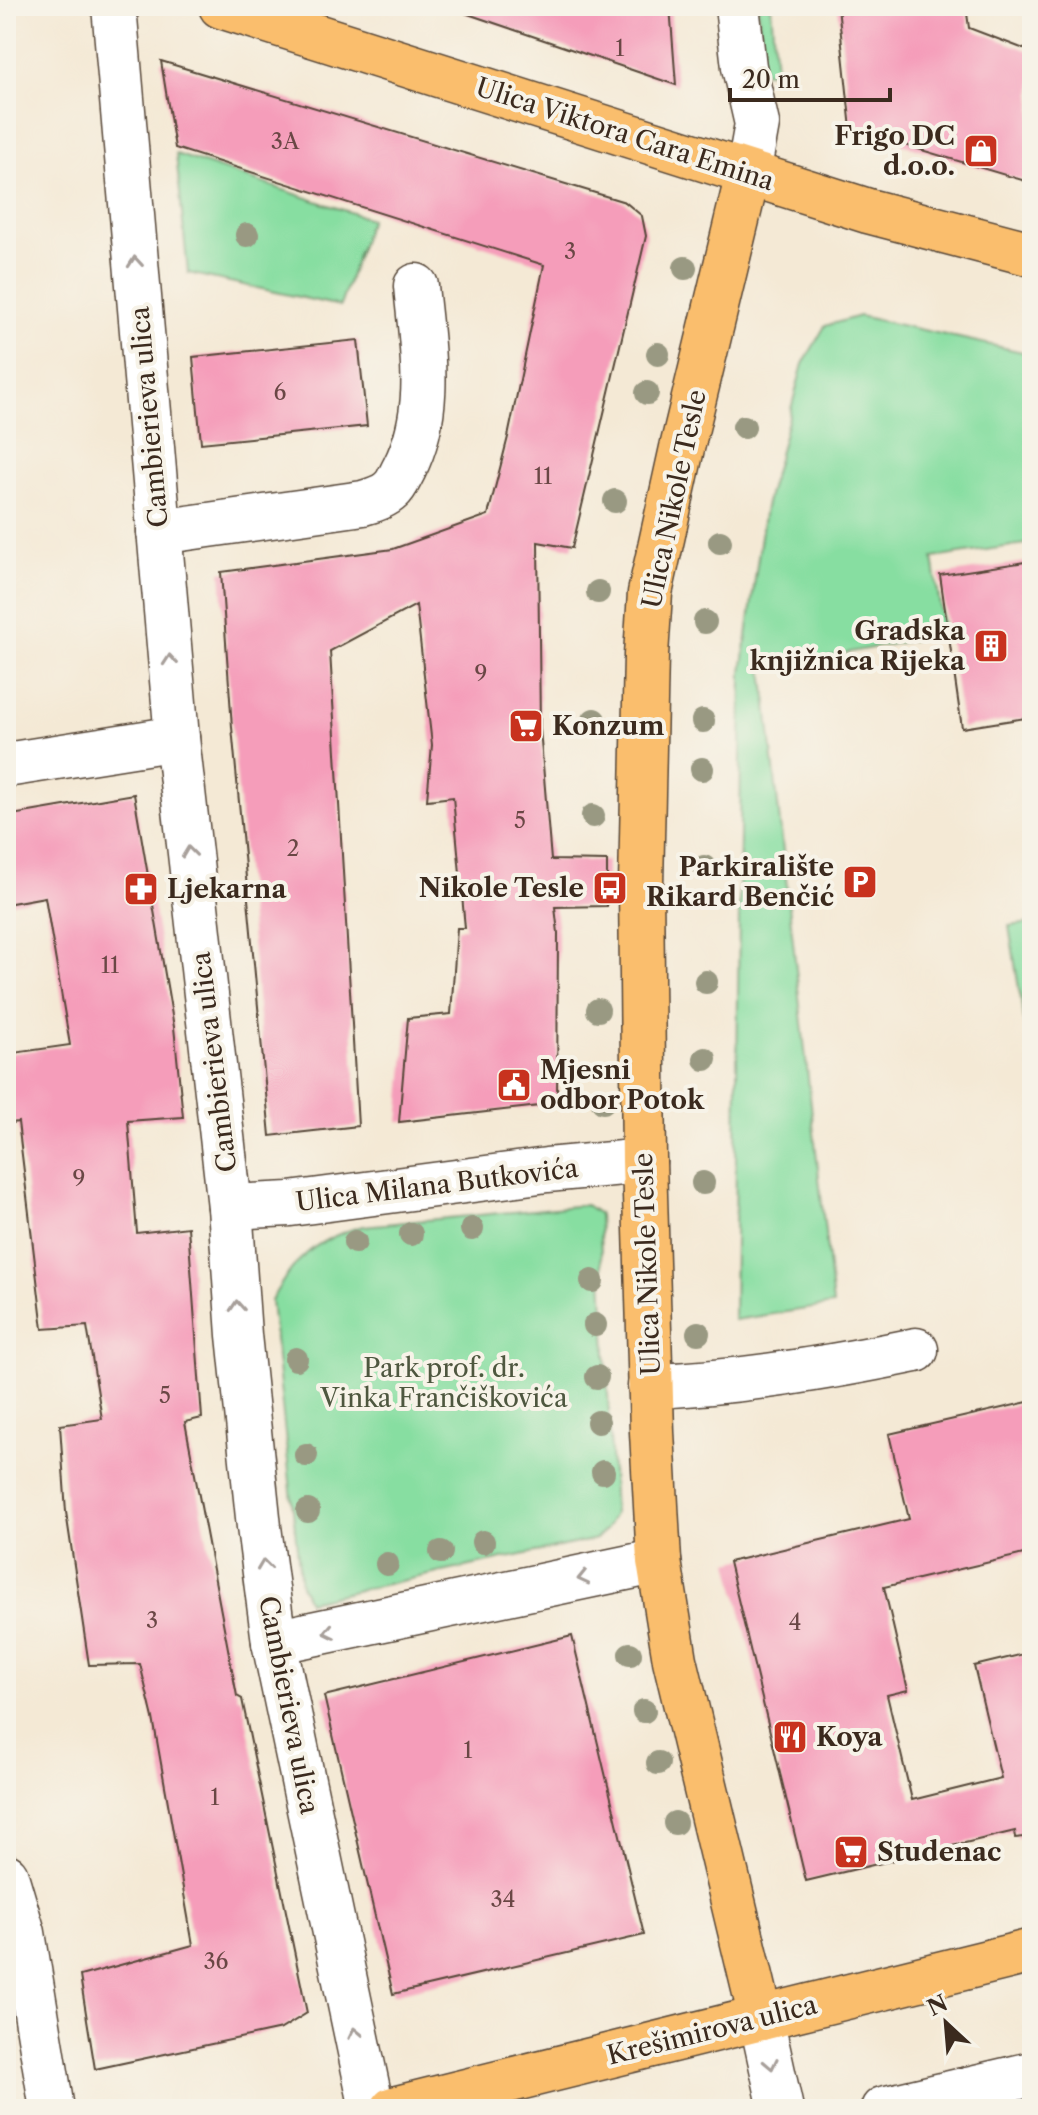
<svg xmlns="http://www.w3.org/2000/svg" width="1038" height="2115" viewBox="0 0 1038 2115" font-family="'Libre Caslon Text',serif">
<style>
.green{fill:#87dea1;stroke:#618460;stroke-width:2}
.building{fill:#f59dba}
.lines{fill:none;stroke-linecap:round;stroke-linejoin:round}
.minor-casing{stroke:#574739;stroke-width:47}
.major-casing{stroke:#574739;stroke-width:47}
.minor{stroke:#fff;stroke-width:44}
.major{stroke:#fabe6d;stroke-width:44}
.tree{fill:#999982}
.oneway{stroke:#a79f9a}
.labels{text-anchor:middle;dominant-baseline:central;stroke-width:8;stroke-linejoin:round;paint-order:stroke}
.number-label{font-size:22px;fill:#6a4745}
.street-label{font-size:26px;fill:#3b2a1e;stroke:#f7f3e8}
.poi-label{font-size:26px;font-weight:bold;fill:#3b2a1e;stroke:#f7f3e8;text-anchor:start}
.park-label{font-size:26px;fill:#4e573f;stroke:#f7f3e8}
</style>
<rect width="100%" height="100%" fill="#f7f3e8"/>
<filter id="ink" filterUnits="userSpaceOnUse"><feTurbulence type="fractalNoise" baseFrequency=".0125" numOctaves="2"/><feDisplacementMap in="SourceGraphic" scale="16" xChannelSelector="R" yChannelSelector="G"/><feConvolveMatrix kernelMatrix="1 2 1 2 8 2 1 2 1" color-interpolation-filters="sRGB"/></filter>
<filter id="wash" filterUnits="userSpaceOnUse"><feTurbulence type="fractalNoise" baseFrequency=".006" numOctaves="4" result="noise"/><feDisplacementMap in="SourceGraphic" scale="32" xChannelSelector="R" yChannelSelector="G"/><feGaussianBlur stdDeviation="1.8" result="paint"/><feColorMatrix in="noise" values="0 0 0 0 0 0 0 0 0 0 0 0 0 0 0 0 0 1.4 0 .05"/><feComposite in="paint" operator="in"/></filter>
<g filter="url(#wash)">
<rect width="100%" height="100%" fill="#f4e9d5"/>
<g class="green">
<polygon points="758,6 771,6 776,71 763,72"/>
<polygon points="176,154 370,219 340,306 188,273"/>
<polygon points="859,316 1032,354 1032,543 933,558 944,634 763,669 833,1305 734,1320 742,672 765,507 803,364 825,326"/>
<polygon points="1032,923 1032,1070 1009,926"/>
<path d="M586,1205l13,9 15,300 -8,15 -10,10 -288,62 -7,-15 -30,-285c23,-43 45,-62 92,-75z"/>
</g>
<g id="blocks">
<g class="building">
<polygon points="467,6 670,6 676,85 465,13"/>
<polygon points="838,6 966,6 969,28 1032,52 1032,183 851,129"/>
<polygon points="161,61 625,202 642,216 646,236 572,548 538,542 540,729 551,860 607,861 607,906 555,907 558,933 557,1104 399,1122 408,1018 451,1014 457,928 465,928 453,797 427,800 432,745 416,605 330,651 358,1126 270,1136 232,727 221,572 393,549 488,515 508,437 544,265 175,148"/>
<polygon points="358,340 367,426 201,443 193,357"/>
<polygon points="1032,561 1032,717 962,728 940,575"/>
<polygon points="134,794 174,1027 183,1117 128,1121 137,1233 188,1227 202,1418 185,1422 237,1696 242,1699 307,2013 281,2029 95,2069 80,1976 193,1945 153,1718 140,1664 89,1665 66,1512 60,1425 102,1419 87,1326 43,1329 18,1122 6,1124 6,1054 70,1045 45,897 6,904 6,816"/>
<polygon points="1032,1401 1032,1552 884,1587 908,1690 887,1695 912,1800 1001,1778 974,1666 1032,1652 1032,1836 1016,1838 1015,1831 806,1881 729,1562 909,1519 889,1434"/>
<polygon points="572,1636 644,1935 393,1994 324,1696"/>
</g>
</g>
</g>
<g filter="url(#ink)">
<use href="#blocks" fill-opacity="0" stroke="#574739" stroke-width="2"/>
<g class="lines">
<g class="minor-casing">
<g id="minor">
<polyline points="114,6 177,738 230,1207 239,1335 259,1527 274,1642 372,2109"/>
<polyline points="737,6 744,67 757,124 748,174"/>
<path d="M159,532l204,-29c10,-3 21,-6 28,-13 6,-5 9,-14 13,-21 30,-59 18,-120 12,-183"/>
<polyline points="6,765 177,738"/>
<polyline points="230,1207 290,1204 547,1170 644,1161"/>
<path d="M650,1386c90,-3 178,-18 266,-36"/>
<polyline points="274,1642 659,1561"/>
<polyline points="6,1876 23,1933 52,2109"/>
<polyline points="761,2018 781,2109"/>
<polyline points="883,2109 1032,2074"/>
</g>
</g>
<g class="major-casing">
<g id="major">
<polyline points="221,6 868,211 1032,254"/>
<polyline points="748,174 682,448 650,593 646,655 641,885 644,1161 652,1432 659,1561 675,1660 761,2018"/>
<polyline points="393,2109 1032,1951"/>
</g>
</g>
<use href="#minor" class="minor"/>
<use href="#major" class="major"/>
</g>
<g class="tree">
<circle cx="247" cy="235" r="12"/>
<circle cx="685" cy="268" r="12"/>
<circle cx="658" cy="354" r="12"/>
<circle cx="647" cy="393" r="12"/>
<circle cx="744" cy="427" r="12"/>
<circle cx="615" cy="501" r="12"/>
<circle cx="720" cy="542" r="12"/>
<circle cx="598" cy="592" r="12"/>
<circle cx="705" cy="622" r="12"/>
<circle cx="594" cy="720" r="12"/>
<circle cx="703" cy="721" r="12"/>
<circle cx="702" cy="769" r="12"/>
<circle cx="593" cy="816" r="12"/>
<circle cx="704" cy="867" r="12"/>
<circle cx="706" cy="982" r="12"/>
<circle cx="598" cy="1010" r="12"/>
<circle cx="705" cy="1059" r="12"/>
<circle cx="603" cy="1102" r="12"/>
<circle cx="703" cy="1183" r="12"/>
<circle cx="472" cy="1229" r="12"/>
<circle cx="411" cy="1234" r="12"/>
<circle cx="355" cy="1242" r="12"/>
<circle cx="592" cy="1281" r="12"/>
<circle cx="595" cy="1325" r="12"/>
<circle cx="698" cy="1333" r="12"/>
<circle cx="296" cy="1359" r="12"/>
<circle cx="597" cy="1377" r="12"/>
<circle cx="598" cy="1422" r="12"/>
<circle cx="306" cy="1455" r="12"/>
<circle cx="603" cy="1472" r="12"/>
<circle cx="308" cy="1511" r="12"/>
<circle cx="483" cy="1542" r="12"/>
<circle cx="441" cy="1552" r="12"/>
<circle cx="387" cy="1564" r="12"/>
<circle cx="630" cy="1654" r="12"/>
<circle cx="644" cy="1711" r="12"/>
<circle cx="658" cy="1763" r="12"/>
<circle cx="675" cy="1823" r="12"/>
</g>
<defs><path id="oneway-chevron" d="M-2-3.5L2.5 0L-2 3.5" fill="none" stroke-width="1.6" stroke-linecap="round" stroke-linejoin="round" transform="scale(2)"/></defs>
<g class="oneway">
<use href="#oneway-chevron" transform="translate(135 262) rotate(-95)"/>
<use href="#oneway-chevron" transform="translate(170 660) rotate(-95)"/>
<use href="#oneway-chevron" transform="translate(189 852) rotate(-97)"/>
<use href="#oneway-chevron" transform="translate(237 1306) rotate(-94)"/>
<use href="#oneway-chevron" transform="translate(264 1565) rotate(-97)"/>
<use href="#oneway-chevron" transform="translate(583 1578) rotate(167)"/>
<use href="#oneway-chevron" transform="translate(329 1632) rotate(168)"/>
<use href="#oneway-chevron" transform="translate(355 2033) rotate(-102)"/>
<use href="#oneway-chevron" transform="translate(771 2064) rotate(78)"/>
</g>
</g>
<defs>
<g id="shop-square" transform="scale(1.8)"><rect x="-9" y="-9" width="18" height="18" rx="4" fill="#c8321e" stroke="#f7f3e8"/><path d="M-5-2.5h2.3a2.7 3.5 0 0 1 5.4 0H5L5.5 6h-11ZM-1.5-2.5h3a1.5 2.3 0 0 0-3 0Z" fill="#fff"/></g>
<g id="building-square" transform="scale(1.8)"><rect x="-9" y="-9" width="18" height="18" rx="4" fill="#c8321e" stroke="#f7f3e8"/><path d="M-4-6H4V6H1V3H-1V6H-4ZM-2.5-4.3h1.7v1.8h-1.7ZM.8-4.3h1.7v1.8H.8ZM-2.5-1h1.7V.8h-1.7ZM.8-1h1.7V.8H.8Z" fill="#fff"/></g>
<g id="supermarket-square" transform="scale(1.8)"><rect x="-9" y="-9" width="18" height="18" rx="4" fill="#c8321e" stroke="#f7f3e8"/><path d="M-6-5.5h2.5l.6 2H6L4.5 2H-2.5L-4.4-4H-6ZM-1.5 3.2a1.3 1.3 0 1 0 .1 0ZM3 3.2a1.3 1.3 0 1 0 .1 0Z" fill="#fff"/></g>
<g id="parking-square" transform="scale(1.8)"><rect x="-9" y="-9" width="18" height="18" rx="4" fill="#c8321e" stroke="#f7f3e8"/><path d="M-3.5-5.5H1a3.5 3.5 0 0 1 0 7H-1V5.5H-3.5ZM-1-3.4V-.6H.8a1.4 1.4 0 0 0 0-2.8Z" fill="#fff"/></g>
<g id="bus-square" transform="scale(1.8)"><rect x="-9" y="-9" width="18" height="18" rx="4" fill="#c8321e" stroke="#f7f3e8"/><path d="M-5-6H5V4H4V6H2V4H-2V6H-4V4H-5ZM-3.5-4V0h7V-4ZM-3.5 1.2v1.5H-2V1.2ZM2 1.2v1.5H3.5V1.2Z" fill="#fff"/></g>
<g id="pharmacy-square" transform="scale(1.8)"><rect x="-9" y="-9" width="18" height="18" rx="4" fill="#c8321e" stroke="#f7f3e8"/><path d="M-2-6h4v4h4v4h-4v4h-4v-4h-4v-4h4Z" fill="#fff"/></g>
<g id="civic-square" transform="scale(1.8)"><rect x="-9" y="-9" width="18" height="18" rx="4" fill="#c8321e" stroke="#f7f3e8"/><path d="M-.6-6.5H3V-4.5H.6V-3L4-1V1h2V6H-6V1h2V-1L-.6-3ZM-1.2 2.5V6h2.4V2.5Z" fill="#fff"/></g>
<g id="restaurant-square" transform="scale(1.8)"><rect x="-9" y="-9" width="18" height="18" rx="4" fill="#c8321e" stroke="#f7f3e8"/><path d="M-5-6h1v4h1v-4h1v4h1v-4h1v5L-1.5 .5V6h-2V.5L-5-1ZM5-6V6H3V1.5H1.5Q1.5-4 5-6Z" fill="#fff"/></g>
</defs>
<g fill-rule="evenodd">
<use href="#shop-square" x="981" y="151"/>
<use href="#building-square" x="991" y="646"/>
<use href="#supermarket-square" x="526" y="726"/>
<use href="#parking-square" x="860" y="882"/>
<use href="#bus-square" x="610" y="888"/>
<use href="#pharmacy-square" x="141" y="889"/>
<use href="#civic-square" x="514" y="1085"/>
<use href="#restaurant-square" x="790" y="1737"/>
<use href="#supermarket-square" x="851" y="1852"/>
</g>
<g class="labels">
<g class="number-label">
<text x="620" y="48">1</text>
<text x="285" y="141">3A</text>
<text x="570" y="251">3</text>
<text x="280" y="392">6</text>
<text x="543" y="476">11</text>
<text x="481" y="673">9</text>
<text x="520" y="820">5</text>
<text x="293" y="848">2</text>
<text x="110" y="965">11</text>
<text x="79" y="1178">9</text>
<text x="165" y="1395">5</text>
<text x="152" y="1620">3</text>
<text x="795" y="1622">4</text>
<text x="468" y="1750">1</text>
<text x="215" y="1797">1</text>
<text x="503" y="1899">34</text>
<text x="216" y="1961">36</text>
</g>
<g class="street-label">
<text transform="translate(625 134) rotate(18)">Ulica Viktora Cara Emina</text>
<text transform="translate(149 417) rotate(-95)">Cambierieva ulica</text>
<text transform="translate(674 499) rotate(-78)">Ulica Nikole Tesle</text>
<text transform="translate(214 1062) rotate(-97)">Cambierieva ulica</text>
<text transform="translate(437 1185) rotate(-7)">Ulica Milana Butkovića</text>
<text transform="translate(647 1264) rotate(-92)">Ulica Nikole Tesle</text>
<text transform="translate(289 1705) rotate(79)">Cambierieva ulica</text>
<text transform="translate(712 2030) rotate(-14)">Krešimirova ulica</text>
</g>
<g class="poi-label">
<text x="955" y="136" text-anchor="end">Frigo DC<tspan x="955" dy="30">d.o.o.</tspan></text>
<text x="965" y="631" text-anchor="end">Gradska<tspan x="965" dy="30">knjižnica Rijeka</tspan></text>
<text x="552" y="726">Konzum</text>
<text x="834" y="867" text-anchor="end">Parkiralište<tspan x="834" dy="30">Rikard Benčić</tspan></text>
<text x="584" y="888" text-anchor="end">Nikole Tesle</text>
<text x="167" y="889">Ljekarna</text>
<text x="540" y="1070">Mjesni<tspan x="540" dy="30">odbor Potok</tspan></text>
<text x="816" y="1737">Koya</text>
<text x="877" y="1852">Studenac</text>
</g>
<g class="park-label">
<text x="444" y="1368">Park prof. dr.<tspan x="444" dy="30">Vinka Frančiškovića</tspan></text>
</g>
</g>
<rect width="1038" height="2115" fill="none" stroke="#f7f3e8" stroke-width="32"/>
<g transform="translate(946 2023) rotate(334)" stroke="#f7f3e8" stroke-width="6" paint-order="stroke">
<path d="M0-6L14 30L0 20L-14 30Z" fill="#3b2a1e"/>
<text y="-12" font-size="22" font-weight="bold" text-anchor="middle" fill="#3b2a1e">N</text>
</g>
<path d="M730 88v12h160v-12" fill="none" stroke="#3b2a1e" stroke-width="4"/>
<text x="742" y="88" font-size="24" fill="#3b2a1e" stroke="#f7f3e8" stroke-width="6" paint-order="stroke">20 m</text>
</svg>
